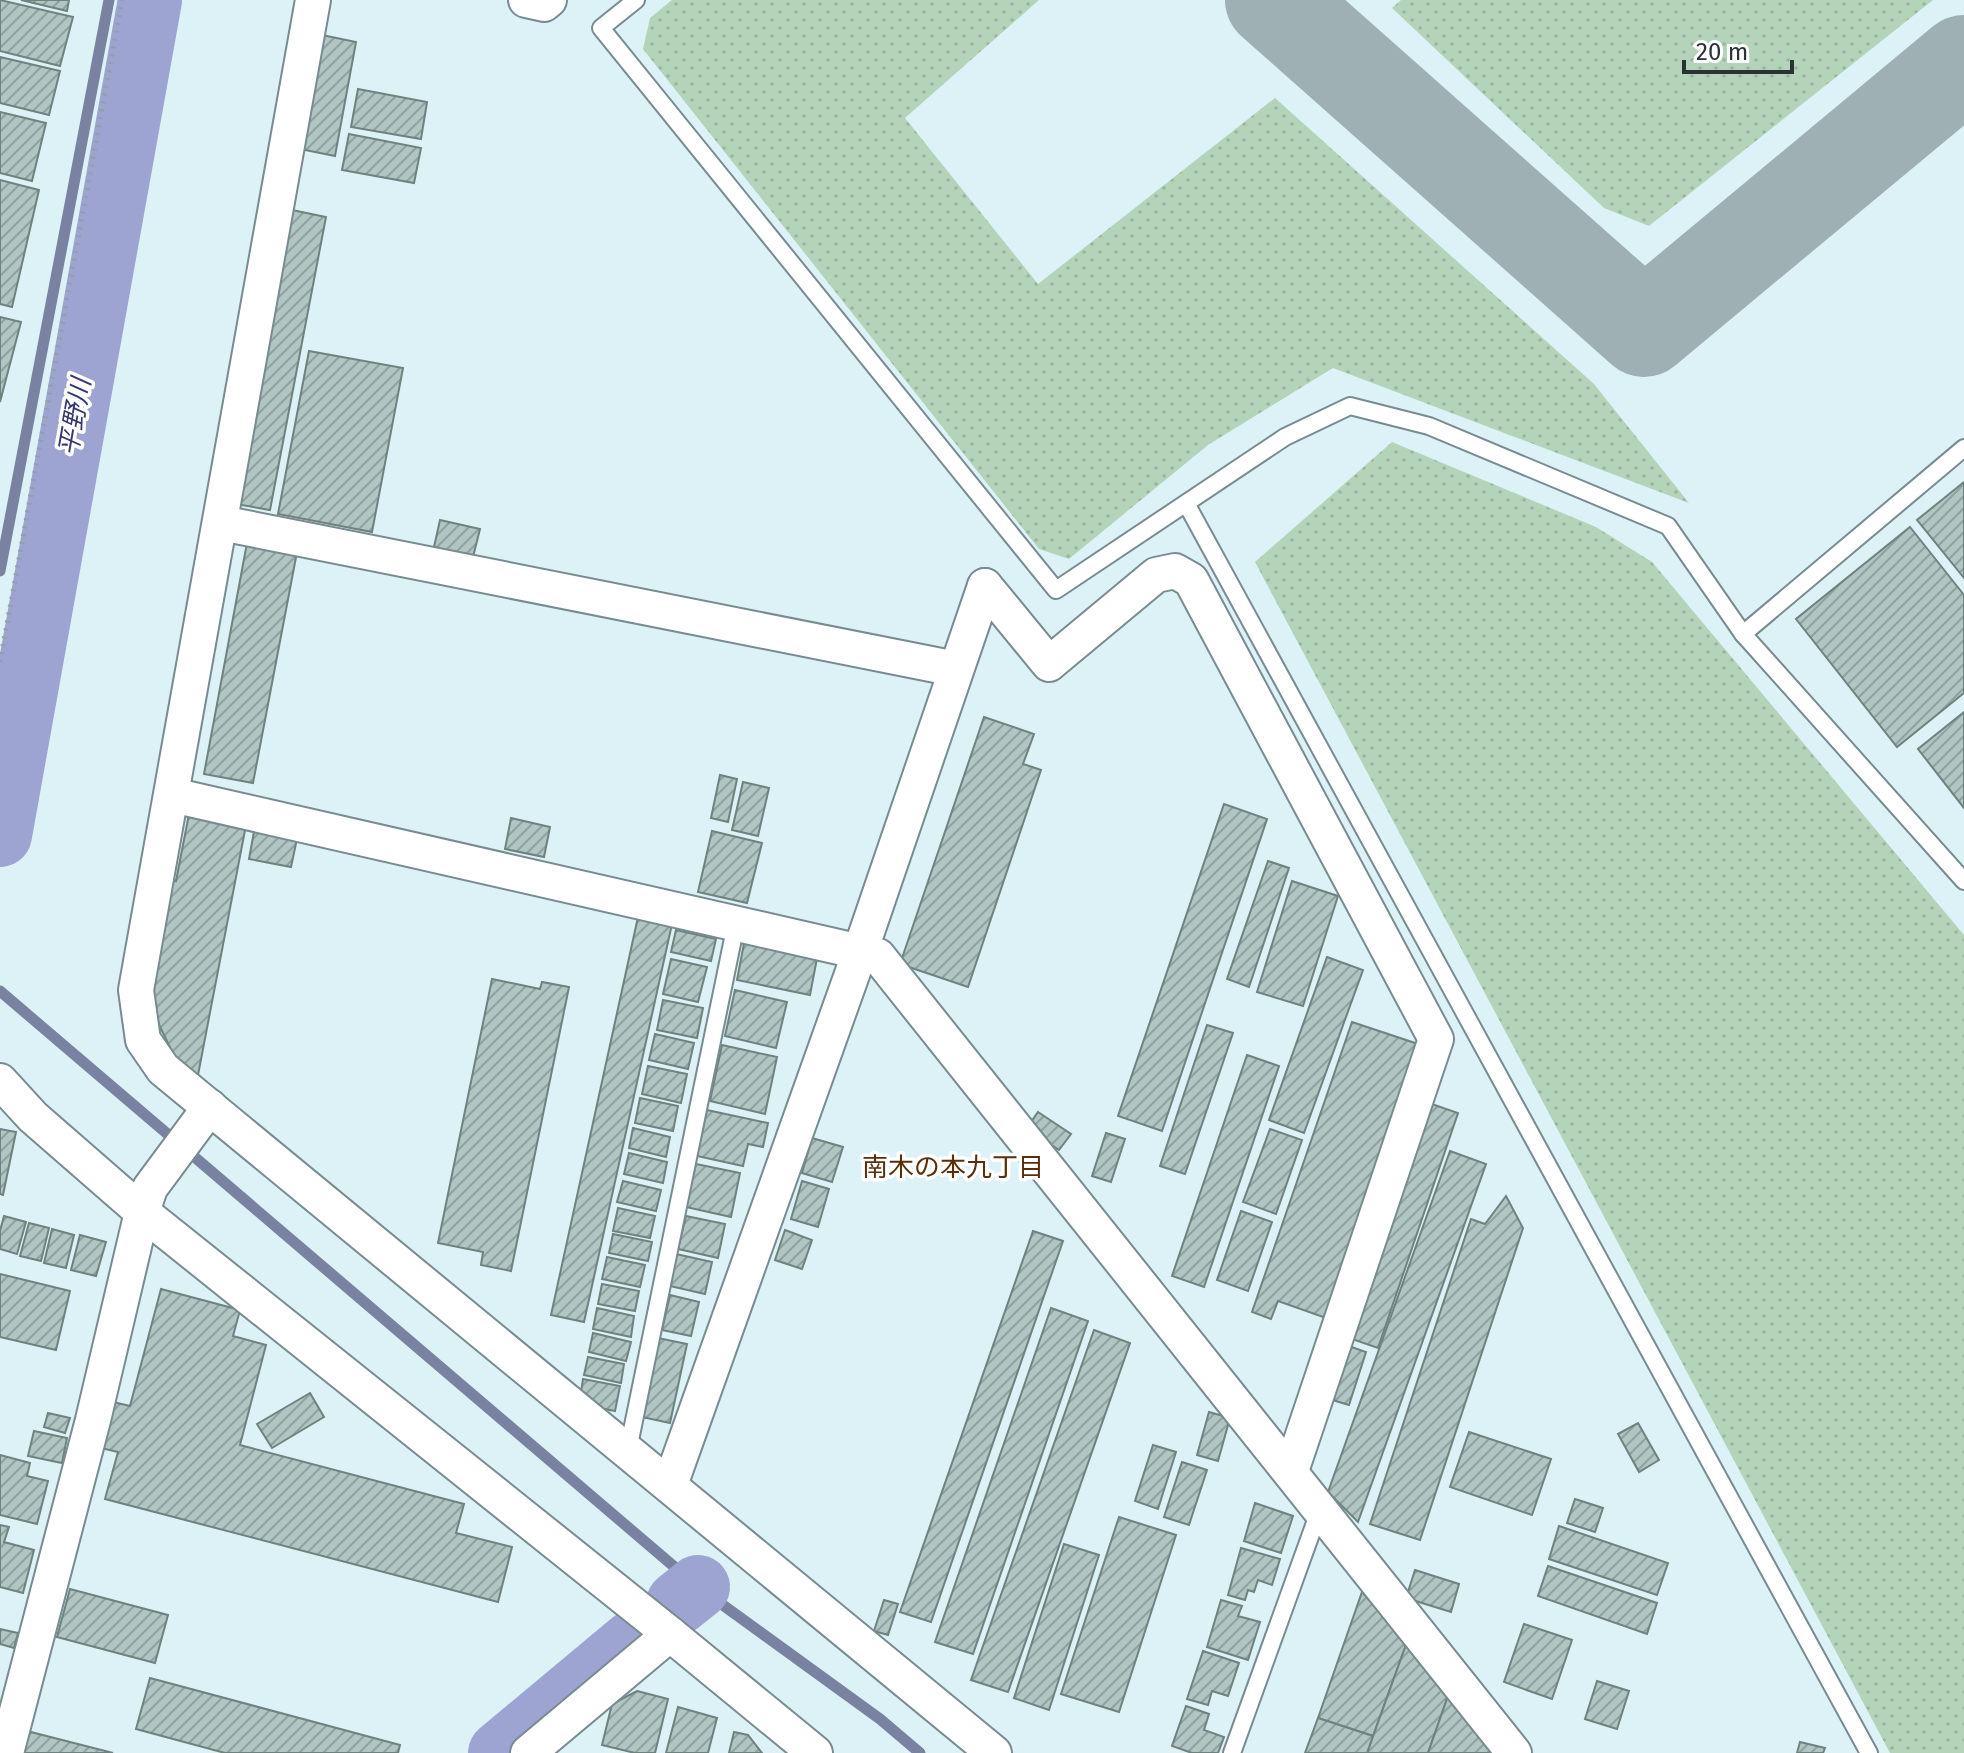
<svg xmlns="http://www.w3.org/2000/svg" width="1964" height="1753" viewBox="0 0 1964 1753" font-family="'Fira Sans','Noto Sans JP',sans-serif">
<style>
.grass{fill:url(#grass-dots)}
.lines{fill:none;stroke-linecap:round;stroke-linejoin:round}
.stream{stroke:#7a82a2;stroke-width:11}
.river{stroke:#9da4d1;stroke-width:64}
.taxiway{stroke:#9eb0b4;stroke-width:96}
.building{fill:url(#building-hatch);stroke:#6e827e;stroke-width:2}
.lane-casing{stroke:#788b90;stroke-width:20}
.street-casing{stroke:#788b90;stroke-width:38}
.path{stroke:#91a1a4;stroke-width:5;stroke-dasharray:2 6;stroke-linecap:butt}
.lane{stroke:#fff;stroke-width:16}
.street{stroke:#fff;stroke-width:34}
.labels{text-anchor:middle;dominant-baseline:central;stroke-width:7;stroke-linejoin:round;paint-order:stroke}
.water-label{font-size:26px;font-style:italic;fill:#353971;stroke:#fff}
.neighbourhood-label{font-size:26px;fill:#5a2e09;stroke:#fff}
</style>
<defs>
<pattern id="grass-dots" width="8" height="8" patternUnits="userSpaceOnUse" patternTransform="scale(2)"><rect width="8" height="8" fill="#b3d4b9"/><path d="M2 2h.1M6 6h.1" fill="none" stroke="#9ab6a0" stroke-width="1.8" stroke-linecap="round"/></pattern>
<pattern id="building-hatch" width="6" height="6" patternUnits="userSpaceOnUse" patternTransform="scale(2)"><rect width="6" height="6" fill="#b1c6c2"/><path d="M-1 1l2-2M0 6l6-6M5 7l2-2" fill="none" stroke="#90a19e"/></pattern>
</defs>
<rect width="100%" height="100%" fill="#dcf2f7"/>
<g class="grass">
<polygon points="672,0 1039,0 905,118 1038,284 1275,98 1594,384 1689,503 1333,368 1208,445 1069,559 1039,549 643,49 650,18"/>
<polygon points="1401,0 1933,0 1649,226 1604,208 1392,8"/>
<polygon points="1392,442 1596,527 1652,562 1964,935 1964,1753 1890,1753 1255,562"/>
</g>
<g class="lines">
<g class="stream">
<polyline points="0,571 109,0"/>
<polyline points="0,991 698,1587 880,1719 920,1753"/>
</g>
<g class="river">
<polyline points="0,835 150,0"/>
<polyline points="678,1603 698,1587"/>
<polyline points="500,1753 633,1642"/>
</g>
<polyline class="taxiway" points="1273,0 1644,329 1964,63"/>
</g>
<g class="building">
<polygon points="0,0 73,17 60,66 0,51"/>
<polygon points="21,0 69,0 67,11"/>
<polygon points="322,35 356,42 335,156 300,149"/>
<polygon points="0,57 60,71 49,115 0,103"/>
<polygon points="358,89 427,102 421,139 351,127"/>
<polygon points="0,112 46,123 32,181 0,173"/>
<polygon points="349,134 421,148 414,183 342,170"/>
<polygon points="0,180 39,190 12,307 0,304"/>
<polygon points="292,210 326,217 270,510 236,504"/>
<polygon points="0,317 21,322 0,402"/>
<polygon points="309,351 403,368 372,532 278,514"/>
<polygon points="1964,482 1964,578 1917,520"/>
<polygon points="440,520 480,529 473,557 434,547"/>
<polygon points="1910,527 1964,595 1964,693 1897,747 1796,619"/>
<polygon points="247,543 297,552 253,783 204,774"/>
<polygon points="1964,712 1964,808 1918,749"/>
<polygon points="984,717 1034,734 1023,764 1041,770 968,987 900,964"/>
<polygon points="720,775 737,779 728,822 711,818"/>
<polygon points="743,782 769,788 758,836 732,830"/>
<polygon points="1224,804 1267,819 1162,1131 1118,1116"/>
<polygon points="189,814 246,825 198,1075 176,1060 143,991 165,879 176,881"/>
<polygon points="511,818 550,827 544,857 505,849"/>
<polygon points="255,826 298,834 291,867 249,859"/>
<polygon points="712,831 762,843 747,903 698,892"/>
<polygon points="1268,861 1289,868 1249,987 1227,979"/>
<polygon points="1292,881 1338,896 1303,1006 1257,992"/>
<polygon points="638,917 672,924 584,1322 551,1315"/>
<polygon points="676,930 716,939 711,961 671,952"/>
<polygon points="745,938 818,953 810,995 737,980"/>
<polygon points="1327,957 1363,970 1304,1133 1269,1120"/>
<polygon points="671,959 707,967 698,1002 663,994"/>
<polygon points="492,979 540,989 542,982 569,987 511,1271 481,1265 483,1252 438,1243"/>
<polygon points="735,990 787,1002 776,1048 725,1036"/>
<polygon points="663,1000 703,1008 697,1038 657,1030"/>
<polygon points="1352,1022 1418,1044 1326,1318 1278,1301 1271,1319 1252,1312"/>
<polygon points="1207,1025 1233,1033 1185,1174 1160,1166"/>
<polygon points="655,1034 694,1043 688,1069 649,1060"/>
<polygon points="722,1045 777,1057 765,1114 710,1101"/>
<polygon points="1247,1055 1279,1066 1204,1287 1172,1276"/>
<polygon points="648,1066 687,1074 681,1103 642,1094"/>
<polygon points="640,1098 678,1106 673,1131 635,1123"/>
<polygon points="1426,1102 1458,1113 1378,1348 1346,1337"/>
<polygon points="707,1110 768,1123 763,1147 748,1144 743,1166 697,1156"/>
<polygon points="1038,1112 1071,1134 1059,1150 1027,1128"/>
<polygon points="633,1128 670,1137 666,1157 629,1148"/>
<polygon points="0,1129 16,1132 3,1195 0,1194"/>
<polygon points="1270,1129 1302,1140 1276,1214 1243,1202"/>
<polygon points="1106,1133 1125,1139 1111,1182 1092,1176"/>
<polygon points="812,1138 843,1147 832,1182 802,1173"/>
<polygon points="1450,1151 1486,1164 1358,1522 1328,1492"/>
<polygon points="629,1153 667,1162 663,1183 624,1174"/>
<polygon points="696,1164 740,1173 731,1217 686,1207"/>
<polygon points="623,1181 661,1190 656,1211 617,1202"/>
<polygon points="802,1181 829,1189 818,1227 791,1219"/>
<polygon points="1506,1196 1523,1228 1420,1540 1370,1524 1471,1219 1485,1224"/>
<polygon points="618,1208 655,1216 650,1238 613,1231"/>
<polygon points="1241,1211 1272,1222 1248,1291 1217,1280"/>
<polygon points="4,1216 26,1222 17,1254 0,1249 0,1231"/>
<polygon points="686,1216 725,1224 718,1258 678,1249"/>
<polygon points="29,1223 49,1228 41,1261 20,1256"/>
<polygon points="52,1229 74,1235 66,1268 44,1263"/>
<polygon points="785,1230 812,1240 802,1269 775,1260"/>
<polygon points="1033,1231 1063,1241 931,1622 900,1612"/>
<polygon points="613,1234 652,1242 648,1261 609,1253"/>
<polygon points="80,1235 106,1242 96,1276 71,1270"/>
<polygon points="676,1254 712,1262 705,1294 670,1286"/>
<polygon points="607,1257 645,1265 640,1287 602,1279"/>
<polygon points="0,1274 70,1291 56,1350 0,1337"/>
<polygon points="602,1284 639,1291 635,1311 598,1304"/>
<polygon points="161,1289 240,1310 233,1336 266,1345 240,1445 464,1504 456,1533 512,1547 498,1602 105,1499 118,1452 101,1448 113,1402 130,1406"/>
<polygon points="670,1295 699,1302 691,1336 662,1330"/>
<polygon points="597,1308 634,1316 631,1337 593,1329"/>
<polygon points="1051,1308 1088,1321 973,1654 935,1642"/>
<polygon points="1094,1330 1130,1343 1008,1692 971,1680"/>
<polygon points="593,1333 631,1342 626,1361 589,1352"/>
<polygon points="658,1338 687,1344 670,1423 642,1417"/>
<polygon points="1346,1345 1366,1352 1349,1405 1329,1399"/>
<polygon points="588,1357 624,1364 621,1383 584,1375"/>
<polygon points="583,1379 620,1386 615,1411 595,1407 581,1392"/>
<polygon points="310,1393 324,1417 272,1448 257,1424"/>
<polygon points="1209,1412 1230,1418 1218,1461 1197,1455"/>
<polygon points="48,1413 70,1418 65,1433 44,1427"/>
<polygon points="1638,1423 1659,1460 1639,1472 1618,1434"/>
<polygon points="34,1431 67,1438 62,1463 28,1456"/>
<polygon points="1469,1432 1551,1459 1532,1515 1450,1487"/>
<polygon points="1153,1445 1176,1452 1158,1509 1135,1501"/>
<polygon points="0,1455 30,1463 27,1476 48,1481 37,1524 0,1515"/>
<polygon points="1182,1462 1207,1470 1189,1525 1164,1517"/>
<polygon points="1575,1499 1603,1508 1595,1532 1567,1523"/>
<polygon points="1255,1503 1293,1516 1281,1553 1244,1541"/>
<polygon points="1119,1517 1176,1535 1119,1712 1061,1694"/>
<polygon points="0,1525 9,1527 4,1542 34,1550 23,1593 0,1587"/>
<polygon points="1559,1526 1668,1563 1657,1595 1549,1559"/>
<polygon points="1064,1544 1099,1555 1049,1710 1014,1698"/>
<polygon points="1241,1548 1280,1559 1272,1585 1258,1580 1254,1592 1248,1590 1245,1600 1228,1595"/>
<polygon points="1548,1566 1657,1603 1647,1634 1538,1596"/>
<polygon points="1415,1570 1459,1584 1451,1612 1406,1598"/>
<polygon points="70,1589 168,1615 155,1663 57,1637"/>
<polygon points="1362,1592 1407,1642 1373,1736 1318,1718"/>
<polygon points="884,1600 898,1604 888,1635 874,1631"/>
<polygon points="1221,1600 1242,1606 1238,1616 1260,1622 1248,1660 1207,1647"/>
<polygon points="1524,1624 1572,1640 1552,1699 1504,1682"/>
<polygon points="0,1629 18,1633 14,1648 0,1644"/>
<polygon points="1407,1642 1448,1696 1428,1753 1367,1753"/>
<polygon points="1203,1651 1239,1663 1228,1696 1212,1691 1208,1705 1187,1699"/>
<polygon points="150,1678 400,1745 398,1753 225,1753 136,1729"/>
<polygon points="1597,1681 1629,1691 1617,1729 1585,1719"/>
<polygon points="637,1691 668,1699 655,1753 635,1753 602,1745 612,1704"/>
<polygon points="1448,1696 1492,1753 1428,1753"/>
<polygon points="1186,1706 1209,1714 1204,1730 1224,1737 1218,1753 1192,1753 1172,1746"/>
<polygon points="678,1707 717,1718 708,1753 666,1753"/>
<polygon points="1318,1718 1373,1736 1367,1753 1305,1753"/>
<polygon points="27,1731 113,1753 21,1753"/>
<polygon points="734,1732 748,1735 762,1753 729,1753"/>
<polygon points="1800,1742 1825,1748 1823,1753 1797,1753"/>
</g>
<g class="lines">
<g class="lane-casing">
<g id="lane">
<polyline points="636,0 601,28 1056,590 1285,437 1350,406 1429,426 1668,526 1743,634 1964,881"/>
<polyline points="1187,505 1869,1753"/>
<polyline points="1743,634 1964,448"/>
<polyline points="628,1450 736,924"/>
<polyline points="1232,1753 1320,1509"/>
</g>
</g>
<g class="street-casing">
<g id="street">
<polyline points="313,0 136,990 143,1040 163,1069 994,1753"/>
<polyline points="526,0 544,4 549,0"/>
<polyline points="221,523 956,669"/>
<polyline points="985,586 1049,664 1156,575 1175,571 1191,580 1436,1039 1291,1471"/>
<polyline points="172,795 878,956 1514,1753"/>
<polyline points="0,1081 33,1117 142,1212 670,1634 815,1753"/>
<polyline points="670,1485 860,952 985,586"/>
<polyline points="6,1753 93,1420 142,1212 150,1188 210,1107"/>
<polyline points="528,1753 670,1634"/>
</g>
</g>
<polyline class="path" points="0,662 122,0"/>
<use href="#lane" class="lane"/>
<use href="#street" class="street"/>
</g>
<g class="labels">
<g class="water-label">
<text transform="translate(75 417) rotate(-80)">平野川</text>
</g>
<g class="neighbourhood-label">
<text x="953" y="1167">南木の本九丁目</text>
</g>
</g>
<path d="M1684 60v12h108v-12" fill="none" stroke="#2a3234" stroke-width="4"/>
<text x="1696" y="60" font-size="24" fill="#2a3234" stroke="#ffffff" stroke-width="6" paint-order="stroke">20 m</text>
</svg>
